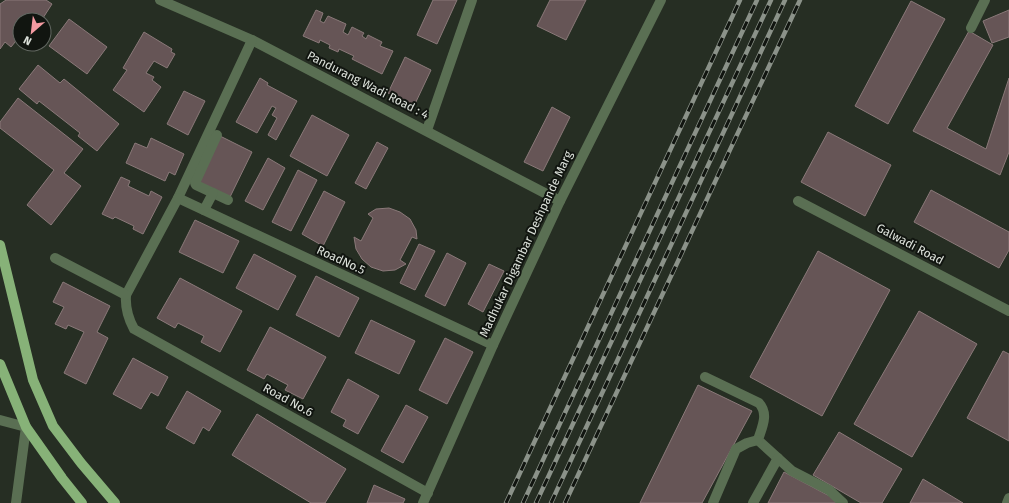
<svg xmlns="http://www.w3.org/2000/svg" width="1009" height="503" viewBox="0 0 1009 503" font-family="'Fira Sans',sans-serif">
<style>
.building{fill:#665556;stroke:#8a7979}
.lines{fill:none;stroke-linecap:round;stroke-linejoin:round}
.minor{stroke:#5a6f53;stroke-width:10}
.major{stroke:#87b278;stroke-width:10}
.rail-casing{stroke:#8b9289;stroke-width:4.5}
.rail{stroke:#111510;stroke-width:3;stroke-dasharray:9;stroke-linecap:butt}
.labels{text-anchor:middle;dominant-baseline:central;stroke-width:4;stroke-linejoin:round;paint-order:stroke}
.street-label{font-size:12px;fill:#dce1da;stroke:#111510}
</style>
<rect width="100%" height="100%" fill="#262e23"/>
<g class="building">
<polygon points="6,0 46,0 52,4 43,18 35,17 33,20 20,20 20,36 11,47 5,42 0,49 0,4"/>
<polygon points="433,0 457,0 437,44 417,35"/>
<polygon points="550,0 586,0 566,40 537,26"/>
<polygon points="911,1 945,19 888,124 855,106"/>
<polygon points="316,10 323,13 320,21 324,23 328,16 346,24 343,32 348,35 352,27 364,33 362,36 366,39 368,35 382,42 380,46 393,51 382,74 352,59 354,56 339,49 338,52 329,48 330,45 320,40 319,43 303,36"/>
<polygon points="1009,10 1009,37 992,43 983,21"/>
<polygon points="69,19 107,47 87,74 49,46"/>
<polygon points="969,31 993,45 947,128 986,149 1009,78 1009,152 1000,175 913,131"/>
<polygon points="144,32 172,49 171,52 175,54 167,68 154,61 146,73 154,77 152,80 161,87 144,112 113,90 127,70 123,68"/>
<polygon points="405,57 431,70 414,106 388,93"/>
<polygon points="38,65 60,83 64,79 119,124 97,151 78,136 80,133 39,101 37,104 19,89"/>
<polygon points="260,78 268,83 267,85 297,101 276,140 268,135 277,118 272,115 276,108 272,106 257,133 236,122"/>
<polygon points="184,91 205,101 188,135 167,124"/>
<polygon points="18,98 83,149 64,173 81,186 51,225 27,205 54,170 0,128 0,122"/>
<polygon points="552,107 570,117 543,171 524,162"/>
<polygon points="312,115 349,135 327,176 290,156"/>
<polygon points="828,132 891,165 865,216 801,182"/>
<polygon points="220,136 252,152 230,197 198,182"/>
<polygon points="151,138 184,154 175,175 169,172 165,181 126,163 135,143 147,148"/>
<polygon points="377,142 388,148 366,189 355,183"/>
<polygon points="268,158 285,168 263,210 245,201"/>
<polygon points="298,170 317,180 291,231 272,222"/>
<polygon points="121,177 130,181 128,186 149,196 151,191 162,197 143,234 133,229 134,226 115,217 113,219 102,214"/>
<polygon points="931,190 1009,232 1009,250 999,268 914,222"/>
<polygon points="324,191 345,202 323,246 302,234"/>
<polygon points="389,208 400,212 410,219 416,230 417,239 412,237 400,260 406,264 395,270 383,271 371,267 362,259 356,249 354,237 361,241 373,218 368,214 376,209"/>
<polygon points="195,220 239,241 223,273 179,252"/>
<polygon points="419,244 435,251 415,290 400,283"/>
<polygon points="818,251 890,290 822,416 750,377"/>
<polygon points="447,253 466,263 445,306 425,296"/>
<polygon points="254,254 296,276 278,310 236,288"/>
<polygon points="489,264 504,271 483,312 468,304"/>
<polygon points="316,276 359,298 339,337 296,315"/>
<polygon points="180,278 242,311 220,352 201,342 204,336 178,323 175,328 157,318"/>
<polygon points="63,282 110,306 97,332 108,338 86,384 64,373 84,332 68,325 66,329 55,324 64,307 53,302"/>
<polygon points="919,311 977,344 912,457 854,424"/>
<polygon points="371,320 415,341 399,374 355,353"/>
<polygon points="270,327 326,357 303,399 285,390 288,385 267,374 264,379 247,370"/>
<polygon points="445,338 473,352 447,404 419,390"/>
<polygon points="1003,351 1009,354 1009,441 967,418"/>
<polygon points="133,358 168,377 158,396 151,392 141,409 113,394"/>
<polygon points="348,379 379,396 358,434 343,426 346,420 331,412"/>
<polygon points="698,385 752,411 702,503 640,503"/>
<polygon points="187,391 221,411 209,431 203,427 194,444 166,428"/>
<polygon points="406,405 428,417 403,463 381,451"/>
<polygon points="257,414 346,469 325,503 311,503 232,455"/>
<polygon points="839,432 902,469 882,503 861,503 813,475"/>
<polygon points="784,472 837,500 836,503 768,503"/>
<polygon points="923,479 963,503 910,503"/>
<polygon points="374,485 405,499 403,503 367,503"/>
</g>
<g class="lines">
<g class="minor">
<polyline points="160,0 252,40 560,201"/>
<polyline points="971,28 985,0"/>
<path d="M252,40l-74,158 -52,97c-1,13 2,23 8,34l294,164"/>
<polyline points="427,130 472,0"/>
<polyline points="217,135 195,183 196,185 228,200"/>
<polyline points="178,198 493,345"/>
<polyline points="798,201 1009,311"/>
<polyline points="204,210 213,193"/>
<polyline points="55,258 126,295"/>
<path d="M705,377l54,26c10,11 3,24 -1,37l34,31 37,19 14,13"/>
<polyline points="0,420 26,427 16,503"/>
<polyline points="423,503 493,345 560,201 661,0"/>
<polyline points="713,503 736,449 747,443 758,440"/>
<polyline points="753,503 778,458"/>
<polyline points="1007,503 1009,498"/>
</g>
<g class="major">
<polyline points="0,245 33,380 53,426 81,463 115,503"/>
<polyline points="0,364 26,427 62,478 82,503"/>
</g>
<g class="rail-casing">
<g id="rail">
<polyline points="506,503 740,0"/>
<polyline points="523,503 757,0"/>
<polyline points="536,503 771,0"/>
<polyline points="551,503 785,0"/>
<polyline points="565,503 800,0"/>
</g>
</g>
<use href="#rail" class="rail"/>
</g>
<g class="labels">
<g class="street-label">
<text transform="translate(368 85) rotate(27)">Pandurang Wadi Road : 4</text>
<text transform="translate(526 244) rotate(-65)">Madhukar Digambar Deshpande Marg</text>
<text transform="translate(910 244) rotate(28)">Galwadi Road</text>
<text transform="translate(341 260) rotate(25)">RoadNo.5</text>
<text transform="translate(288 400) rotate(29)">Road No.6</text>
</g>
</g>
<g transform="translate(32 32) rotate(208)"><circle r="19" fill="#111510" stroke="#626761"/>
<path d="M0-3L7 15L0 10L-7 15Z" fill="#f49aa1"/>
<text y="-6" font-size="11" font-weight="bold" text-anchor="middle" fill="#dce1da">N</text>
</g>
</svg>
